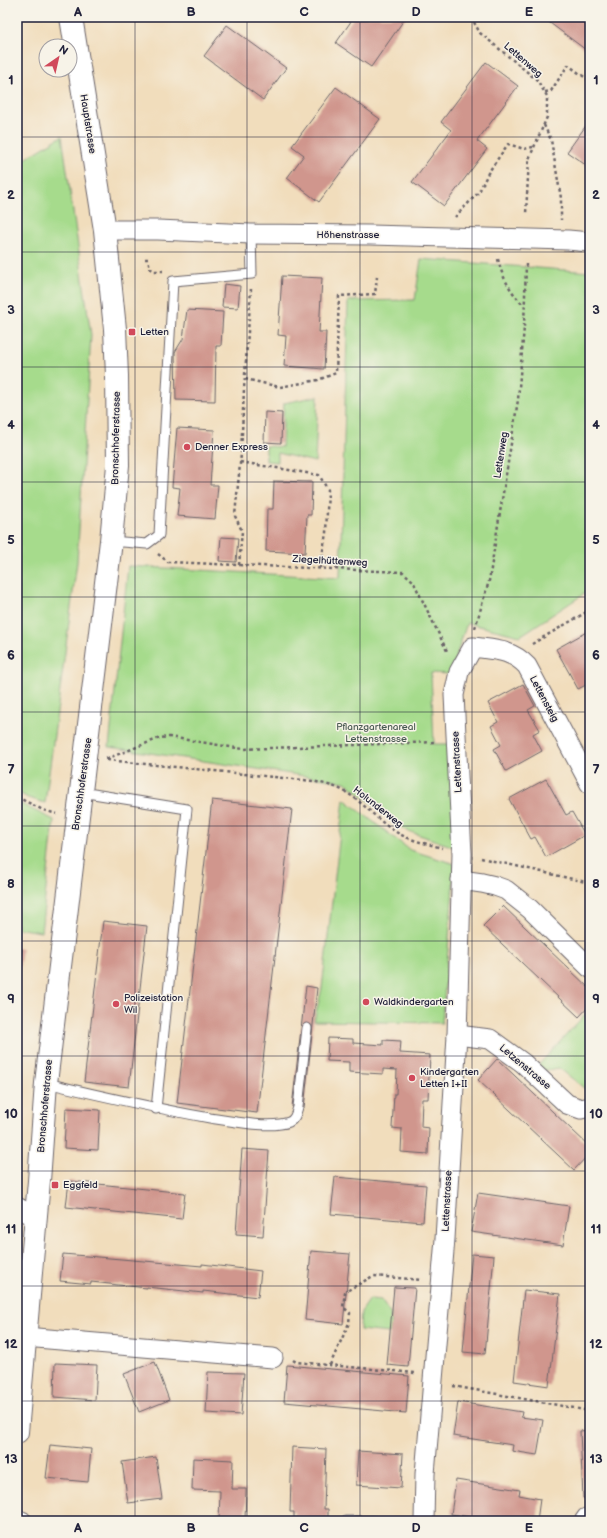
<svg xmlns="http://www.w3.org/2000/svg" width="607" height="1538" viewBox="0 0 607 1538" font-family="'Balsamiq Sans',sans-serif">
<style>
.green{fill:#a6db8c;stroke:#647e64}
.building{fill:#d0968d}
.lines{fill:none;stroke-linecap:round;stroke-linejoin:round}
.service-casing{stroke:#6a6368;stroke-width:11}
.minor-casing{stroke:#6a6368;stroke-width:21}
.primary-casing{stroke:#6a6368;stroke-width:24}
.path{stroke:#6a6368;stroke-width:2.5;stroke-dasharray:3 3;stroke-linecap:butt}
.service{stroke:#fff;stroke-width:9}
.minor{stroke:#fff;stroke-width:19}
.primary{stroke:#fff;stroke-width:22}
.grid{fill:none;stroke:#22223b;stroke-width:1;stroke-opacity:0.55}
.poi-dot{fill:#d1495b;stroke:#f7f3e8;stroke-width:1.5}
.labels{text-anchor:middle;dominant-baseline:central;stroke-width:3;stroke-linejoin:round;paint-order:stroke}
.street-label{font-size:10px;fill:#22223b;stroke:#f7f3e8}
.poi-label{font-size:10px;fill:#22223b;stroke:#f7f3e8;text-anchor:start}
.park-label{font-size:10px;fill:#4a5a53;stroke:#f7f3e8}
.neatline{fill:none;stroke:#22223b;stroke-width:1.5}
.grid-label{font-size:13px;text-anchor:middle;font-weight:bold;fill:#22223b}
</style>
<rect width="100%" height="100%" fill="#f7f3e8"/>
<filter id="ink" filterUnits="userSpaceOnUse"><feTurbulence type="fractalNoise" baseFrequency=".025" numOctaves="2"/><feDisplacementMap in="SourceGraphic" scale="8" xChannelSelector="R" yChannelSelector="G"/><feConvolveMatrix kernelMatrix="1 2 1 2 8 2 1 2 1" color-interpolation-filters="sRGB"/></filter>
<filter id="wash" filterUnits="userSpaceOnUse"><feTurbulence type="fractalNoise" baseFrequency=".012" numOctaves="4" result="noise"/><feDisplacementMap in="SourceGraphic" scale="16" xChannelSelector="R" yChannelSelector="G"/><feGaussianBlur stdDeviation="0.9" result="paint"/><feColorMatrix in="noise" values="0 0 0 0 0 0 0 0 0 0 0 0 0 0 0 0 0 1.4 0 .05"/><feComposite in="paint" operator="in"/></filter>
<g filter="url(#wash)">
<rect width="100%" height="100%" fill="#f1ddbc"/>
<g class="green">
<polygon points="62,136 91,335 77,562 45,803 28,798 17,792 17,164"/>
<polygon points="421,259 590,272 590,590 520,636 467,623 450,674 431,673 434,744 452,744 457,848 405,830 345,782 109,747 128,566 340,578 348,301 415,300"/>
<polygon points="318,396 315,462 278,453 278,462 266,461 266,446 282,447 284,403"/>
<polygon points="344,799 410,850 455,864 442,1023 314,1021 322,988"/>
<polygon points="17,802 54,820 41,932 17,928"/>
<polygon points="590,1009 590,1097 589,1097 589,1092 559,1068 540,1071 536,1068"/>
<polygon points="370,1299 381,1300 391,1315 390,1333 360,1330 361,1312"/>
</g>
<g id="blocks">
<g class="building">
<polygon points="354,17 406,17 371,67 336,43"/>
<polygon points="542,17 590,17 590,53"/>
<polygon points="227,25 286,68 263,100 204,56"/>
<polygon points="486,62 518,86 477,141 487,149 444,206 412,182 451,130 441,122"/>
<polygon points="336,87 380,119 319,202 287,178 304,155 292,146"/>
<polygon points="590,120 590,168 567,152"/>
<polygon points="282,276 322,278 319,332 326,332 324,369 284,366 286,336 278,335"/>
<polygon points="224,284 240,286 238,308 222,307"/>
<polygon points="187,310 223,312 221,346 216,346 215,401 176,400 175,352 183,339"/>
<polygon points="265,412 282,413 281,443 264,442"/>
<polygon points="177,428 214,430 210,485 218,485 215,519 177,516 180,488 172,487"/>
<polygon points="274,481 312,482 311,515 307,515 305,553 266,551 267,509 273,509"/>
<polygon points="221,537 238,538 236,562 219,561"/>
<polygon points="590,630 590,683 578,689 556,649"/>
<polygon points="523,684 535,706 528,710 540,730 533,734 542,751 506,771 494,749 501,745 491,726 498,722 488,703"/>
<polygon points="546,779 566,815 572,812 585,835 546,857 535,837 531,839 509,799"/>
<polygon points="212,800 292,809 257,1113 177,1103"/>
<polygon points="503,906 590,989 590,1005 579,1017 483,926"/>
<polygon points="103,921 147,926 129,1087 84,1082"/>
<polygon points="17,948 22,949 18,977 17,977"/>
<polygon points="306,986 317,988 304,1108 292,1107"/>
<polygon points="328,1038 353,1039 353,1043 383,1045 383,1040 401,1041 400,1053 430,1055 428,1099 422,1099 421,1127 429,1128 428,1154 401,1152 402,1129 392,1128 394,1094 396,1094 397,1070 383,1069 383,1074 349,1072 349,1062 327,1061"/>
<polygon points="497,1059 590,1147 590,1153 574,1170 478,1080"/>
<polygon points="66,1108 100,1110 98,1150 64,1148"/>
<polygon points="242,1149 269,1151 263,1236 236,1234"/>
<polygon points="335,1177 426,1185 423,1222 331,1214"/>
<polygon points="69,1181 185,1193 182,1219 66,1207"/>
<polygon points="478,1193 569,1206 563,1245 471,1232"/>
<polygon points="311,1251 350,1254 343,1324 305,1320"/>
<polygon points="63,1254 202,1266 202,1264 261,1271 258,1297 203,1291 203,1293 147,1287 147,1288 91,1282 91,1284 60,1281"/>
<polygon points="472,1254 494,1256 485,1354 463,1352"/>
<polygon points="394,1287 415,1288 408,1367 387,1365"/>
<polygon points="524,1290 560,1294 549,1386 514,1381"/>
<polygon points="155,1362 169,1400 139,1412 124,1374"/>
<polygon points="55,1363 97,1365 95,1400 54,1397"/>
<polygon points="287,1365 409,1376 406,1413 284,1402"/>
<polygon points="208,1372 244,1373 241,1415 206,1413"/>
<polygon points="458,1402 522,1412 521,1417 543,1420 537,1455 512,1451 513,1445 453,1436"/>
<polygon points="590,1430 590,1498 583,1498 580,1431"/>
<polygon points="50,1445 91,1449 88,1482 46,1478"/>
<polygon points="292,1447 326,1449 324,1509 328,1509 328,1521 294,1521 294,1512 290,1512"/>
<polygon points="358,1451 403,1454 401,1488 356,1485"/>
<polygon points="156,1457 162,1499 128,1503 122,1462"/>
<polygon points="193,1458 233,1460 232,1489 246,1489 245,1521 219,1521 220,1491 192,1490"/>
<polygon points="456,1480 520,1490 519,1495 540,1499 537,1521 495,1521 451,1514"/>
</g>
</g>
</g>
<g filter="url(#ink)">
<use href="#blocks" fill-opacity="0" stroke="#6a6368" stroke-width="1"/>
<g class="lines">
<g class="service-casing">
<g id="service">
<polyline points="111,541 147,544 159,535 173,281 252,274 251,234"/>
<polyline points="81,792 187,809 156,1109"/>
<path d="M47,1083c54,13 108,25 163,35 19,3 61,11 79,4 6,-3 7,-8 9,-15l9,-79"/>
<polyline points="345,1521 374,1521"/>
<polyline points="578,1521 583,1514 590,1511"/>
</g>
</g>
<g class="minor-casing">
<g id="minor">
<polyline points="105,230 158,230 251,234 370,235 568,240 590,242"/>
<polyline points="461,880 482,883 495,886 506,890 530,909 590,968"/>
<polyline points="457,1035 490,1039 523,1063 567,1104 581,1109 590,1107"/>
<polyline points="17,1207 35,1217"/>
<polyline points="25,1337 273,1358"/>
<polyline points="17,1520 22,1521"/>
<path d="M424,1521l1,-47 20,-235 12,-204 5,-181 -8,-159 5,-23 14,-25c21,3 38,2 54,19l63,118"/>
</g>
</g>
<g class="primary-casing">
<polyline id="primary" points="17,1432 39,1181 46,1083 111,541 118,465 117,376 115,329 105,230 71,17"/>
</g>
<g class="path">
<polyline points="471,17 480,33 537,80 547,96 547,117 529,159 526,214"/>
<polyline points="545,92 551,91 568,65 590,81"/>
<polyline points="544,125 551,140 561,198 561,220"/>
<polyline points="455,217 479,192 488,173 508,144 524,149 533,147"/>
<polyline points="145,259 148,259 150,268 154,271 163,271"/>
<path d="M498,259c4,19 13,33 26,47"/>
<polyline points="245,379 280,387 318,380 336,373 339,296 375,294 377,277"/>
<polyline points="240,462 319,475 328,490 326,533 320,568"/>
<polyline points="158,554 168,562 403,572 413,581 447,651"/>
<polyline points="239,565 242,531 235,516 236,505 241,454 244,389 251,289"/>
<polyline points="475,628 489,581 518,400 524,327 526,264"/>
<polyline points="532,644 590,610"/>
<polyline points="106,759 160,738 169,737 243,749 436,742"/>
<path d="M107,760l206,21c11,3 24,5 34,12 17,10 29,26 46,37 14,10 32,13 49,18"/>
<polyline points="17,797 43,810 57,814"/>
<polyline points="481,858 590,883"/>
<polyline points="293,1360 296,1362 415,1373"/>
<polyline points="330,1365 349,1323 350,1313 343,1307 345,1292 373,1276 422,1280"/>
<polyline points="453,1386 590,1411"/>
</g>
<use href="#service" class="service"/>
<use href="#minor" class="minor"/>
<use href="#primary" class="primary"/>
</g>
</g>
<path class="grid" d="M135,17v1504M247,17v1504M360,17v1504M472,17v1504M17,137h573M17,252h573M17,367h573M17,482h573M17,597h573M17,712h573M17,826h573M17,941h573M17,1056h573M17,1171h573M17,1286h573M17,1401h573"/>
<g class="poi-dot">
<rect x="128" y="328" width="8" height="8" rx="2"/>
<circle cx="187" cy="447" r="4"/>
<circle cx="366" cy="1002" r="4"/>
<circle cx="116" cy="1004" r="4"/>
<circle cx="412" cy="1078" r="4"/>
<rect x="51" y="1181" width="8" height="8" rx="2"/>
</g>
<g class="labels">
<g class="street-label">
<text transform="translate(523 60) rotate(41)">Lettenweg</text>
<text transform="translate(88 124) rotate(81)">Hauptstrasse</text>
<text x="348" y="235">Höhenstrasse</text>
<text transform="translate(116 438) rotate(-89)">Bronschhoferstrasse</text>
<text transform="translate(501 455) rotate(-81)">Lettenweg</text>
<text transform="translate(330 561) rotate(3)">Ziegelhüttenweg</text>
<text transform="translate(544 699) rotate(62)">Lettensteig</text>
<text transform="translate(457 762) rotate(-93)">Lettenstrasse</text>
<text transform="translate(82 784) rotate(-82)">Bronschhoferstrasse</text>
<text transform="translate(378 807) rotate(38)">Holunderweg</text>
<text transform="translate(525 1067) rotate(40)">Letzenstrasse</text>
<text transform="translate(45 1106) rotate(-85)">Bronschhoferstrasse</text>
<text transform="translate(447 1201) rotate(-87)">Lettenstrasse</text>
</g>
<g class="poi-label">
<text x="140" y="332">Letten</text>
<text x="195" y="447">Denner Express</text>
<text x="124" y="998">Polizeistation<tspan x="124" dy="12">Wil</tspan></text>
<text x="374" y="1002">Waldkindergarten</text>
<text x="420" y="1072">Kindergarten<tspan x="420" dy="12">Letten I+II</tspan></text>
<text x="63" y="1185">Eggfeld</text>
</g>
<g class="park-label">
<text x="376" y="727">Pflanzgartenareal<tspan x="376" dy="12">Lettenstrasse</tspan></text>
</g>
</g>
<rect width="607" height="1538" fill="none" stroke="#f7f3e8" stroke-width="44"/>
<g transform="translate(58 58) rotate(34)"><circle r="19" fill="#f7f3e8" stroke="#a29fa3"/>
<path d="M0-3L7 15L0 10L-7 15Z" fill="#d1495b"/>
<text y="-6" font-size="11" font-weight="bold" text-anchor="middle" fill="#22223b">N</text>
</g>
<rect x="22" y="22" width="563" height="1494" class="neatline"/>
<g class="grid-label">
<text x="78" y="16">A</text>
<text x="191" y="16">B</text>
<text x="304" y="16">C</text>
<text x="416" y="16">D</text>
<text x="529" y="16">E</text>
<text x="11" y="84">1</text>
<text x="596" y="84">1</text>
<text x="11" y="199">2</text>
<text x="596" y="199">2</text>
<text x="11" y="314">3</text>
<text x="596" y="314">3</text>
<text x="11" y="429">4</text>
<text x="596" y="429">4</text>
<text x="11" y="544">5</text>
<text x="596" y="544">5</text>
<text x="11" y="659">6</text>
<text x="596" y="659">6</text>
<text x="11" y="774">7</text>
<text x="596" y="774">7</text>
<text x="11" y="888">8</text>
<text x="596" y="888">8</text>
<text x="11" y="1003">9</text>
<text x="596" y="1003">9</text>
<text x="11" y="1118">10</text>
<text x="596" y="1118">10</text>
<text x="11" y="1233">11</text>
<text x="596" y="1233">11</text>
<text x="11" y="1348">12</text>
<text x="596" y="1348">12</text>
<text x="11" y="1463">13</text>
<text x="596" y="1463">13</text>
<text x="78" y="1532">A</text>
<text x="191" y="1532">B</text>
<text x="304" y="1532">C</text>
<text x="416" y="1532">D</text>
<text x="529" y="1532">E</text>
</g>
</svg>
